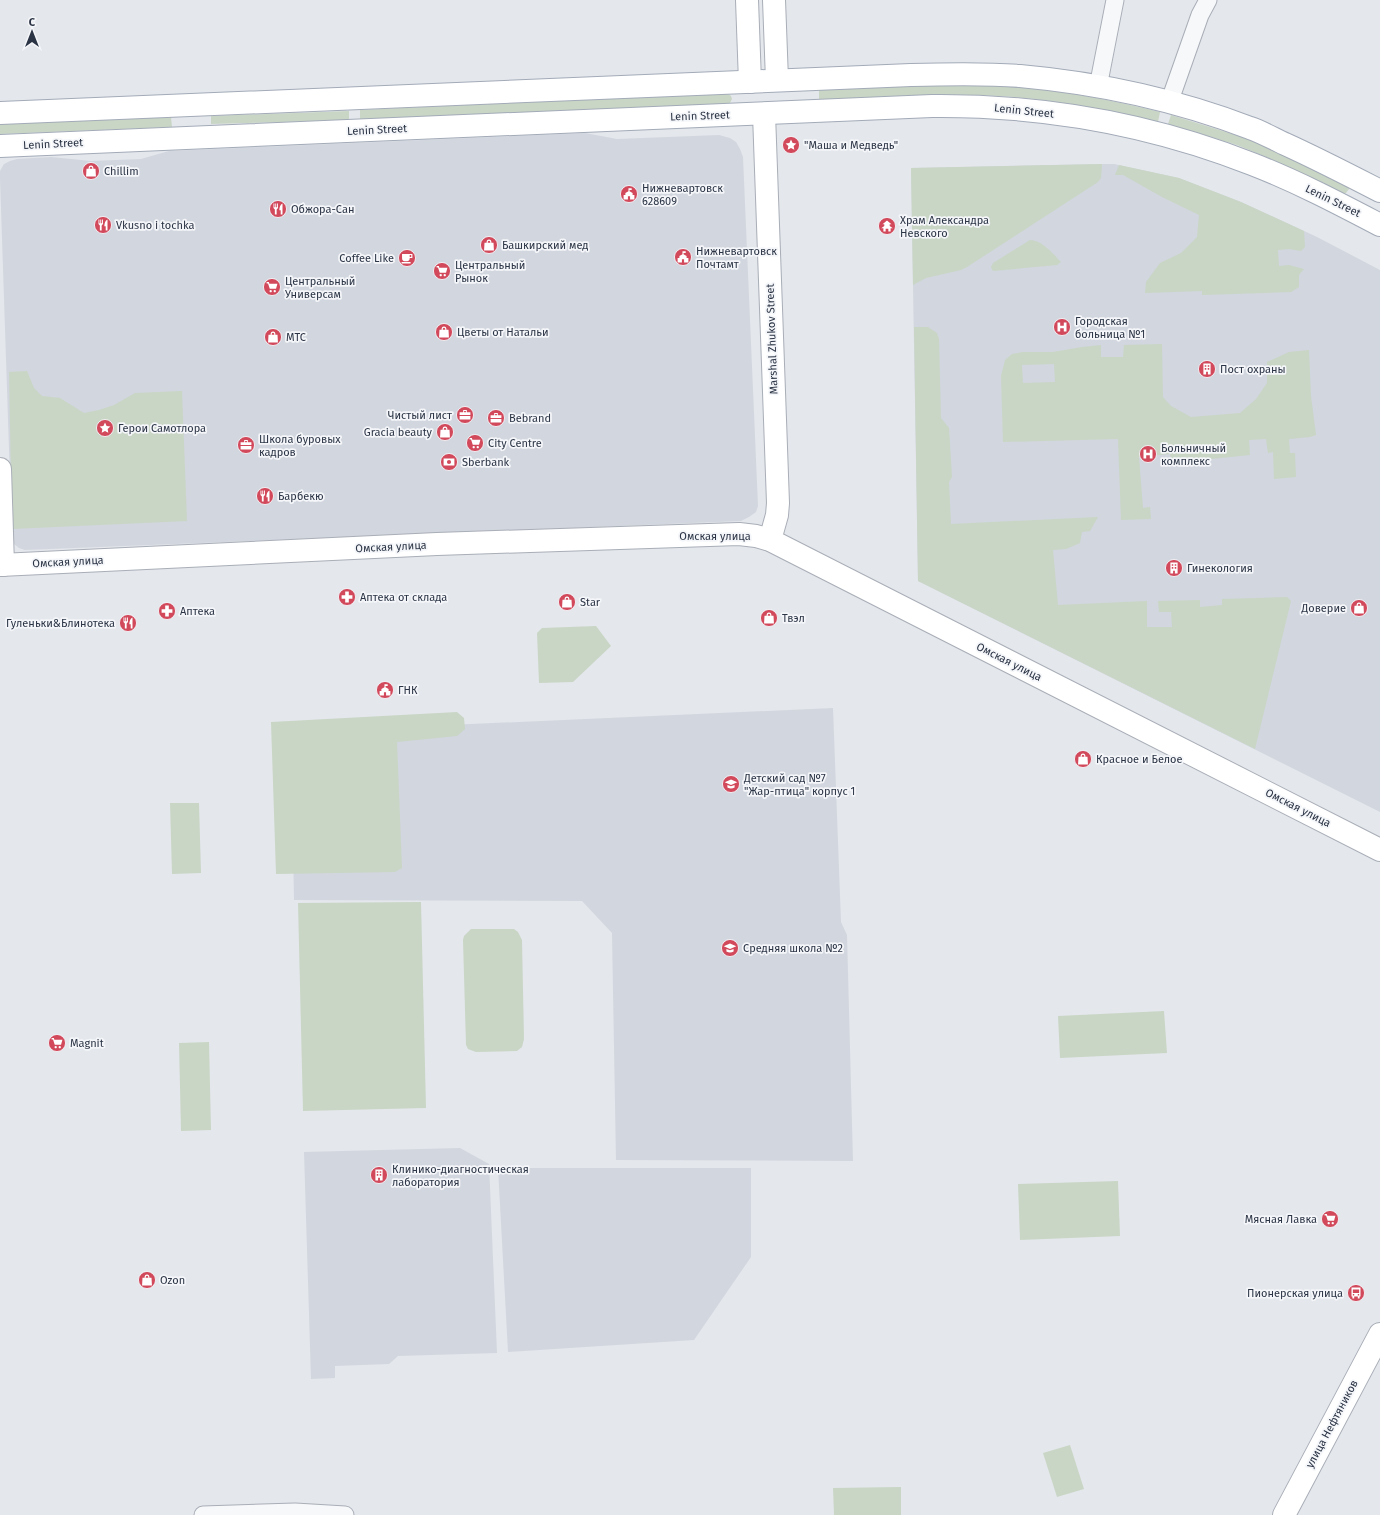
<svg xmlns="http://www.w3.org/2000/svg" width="1380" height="1515" viewBox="0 0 1380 1515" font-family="'Fira Sans',sans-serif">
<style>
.built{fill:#d2d6de}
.green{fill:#c9d6c5;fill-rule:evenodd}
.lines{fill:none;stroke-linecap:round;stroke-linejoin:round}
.street-casing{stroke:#a9aeb7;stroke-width:19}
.secondary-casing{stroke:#a9aeb7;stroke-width:24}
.primary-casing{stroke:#a3abb8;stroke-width:24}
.street{stroke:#f7f8fa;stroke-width:17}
.secondary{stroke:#fff;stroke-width:22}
.primary{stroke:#fff;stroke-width:22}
.labels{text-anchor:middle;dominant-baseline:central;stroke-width:3.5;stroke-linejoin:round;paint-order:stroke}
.street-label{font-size:11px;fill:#2b3445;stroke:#f4f6f9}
.poi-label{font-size:11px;fill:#2b3445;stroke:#f4f6f9;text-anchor:start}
</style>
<rect width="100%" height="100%" fill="#e4e7ec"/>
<g class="built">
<polygon points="585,133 617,139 719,135 730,138 736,142 740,149 743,157 758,506 756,512 749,517 741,521 25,550 19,548 14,544 12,539 0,178 0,171 4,164 10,161 17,159 51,157 91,161 141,159 169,151"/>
<polygon points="1106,164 1114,164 1179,178 1241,202 1317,237 1380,270 1380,812 918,581 911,168"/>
<polygon points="833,708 841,922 847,935 853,1161 616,1160 612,933 582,901 294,900 291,732"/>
<polygon points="460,1148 489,1164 497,1353 398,1356 389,1364 335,1366 335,1378 311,1379 304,1152"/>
<polygon points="498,1168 751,1168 751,1257 694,1340 508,1352"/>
</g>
<g class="green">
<path d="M931,85c22,0 45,0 67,1 55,2 109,13 162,26l-2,10c-53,-13 -105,-23 -159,-26 -60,-4 -120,2 -180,5v-11z"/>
<polygon points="727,93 731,96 732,99 730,103 725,105 360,120 360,110"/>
<polygon points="349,111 349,120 211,124 211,116"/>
<polygon points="1171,115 1242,137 1275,150 1348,185 1349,189 1346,193 1341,193 1271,159 1237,145 1168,124"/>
<polygon points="171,117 172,127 0,134 0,124"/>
<polygon points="1102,164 1101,178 1098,182 967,267 961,270 926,278 913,285 911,168"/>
<polygon points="1119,165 1179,178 1241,202 1304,231 1305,247 1301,251 1289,249 1278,250 1279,266 1289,265 1304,269 1299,275 1299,287 1291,292 1202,295 1202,291 1145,293 1146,282 1160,263 1181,253 1197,237 1199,215 1162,197 1123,175 1115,175"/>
<path d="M1030,240c12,0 23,14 31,22l-4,3 -64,6 -2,-4 2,-4z"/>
<polygon points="914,327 928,327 937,333 939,339 941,418 949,428 952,477 949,482 951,524 1098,517 1090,531 1082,532 1080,543 1066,549 1053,550 1058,605 1147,601 1147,627 1172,627 1171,612 1159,612 1158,601 1200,600 1200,607 1222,605 1222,599 1287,597 1291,601 1255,749 918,581"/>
<path d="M1162,344l1,53 8,9 20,11 49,-4 16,-14 11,-16v-21l22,-10 20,-2 2,46 5,39 -6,2 -21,2 1,14h5l1,24 -22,2 -1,-27 -5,1 -2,-14 -17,1 1,15 -78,8 -2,-9 -31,3 4,51 7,-1 1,12 -30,1 -3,-81 -115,3 -2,-66 4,-16 7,-6 11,-2h30l29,-5 19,-2v12h22l1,-12zM1054,364l1,18 -32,1 -1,-18z"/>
<polygon points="27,371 34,388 42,396 60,398 84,413 99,410 114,405 135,393 182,391 187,521 12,529 9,372"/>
<polygon points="596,626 611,646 573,682 539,683 537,633 542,628"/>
<polygon points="457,712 464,718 465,729 457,736 397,742 402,868 395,872 276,874 271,722"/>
<polygon points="170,803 199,803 201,873 172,874"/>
<polygon points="421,902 426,1108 303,1111 298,903"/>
<polygon points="471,929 514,929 518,932 522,940 524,1039 522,1047 517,1051 476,1052 468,1049 466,1045 463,940 464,936"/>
<polygon points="1164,1011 1167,1053 1060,1058 1058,1016"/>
<polygon points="209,1042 211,1130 181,1131 179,1043"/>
<polygon points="1118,1181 1120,1236 1020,1240 1018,1184"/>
<polygon points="1070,1445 1084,1489 1057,1497 1043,1453"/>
<polygon points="901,1487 901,1515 834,1515 833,1488"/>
</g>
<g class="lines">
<g class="street-casing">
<g id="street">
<polyline points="1098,87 1115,0"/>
<polyline points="1169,103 1200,15 1208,0"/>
<polyline points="203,1515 295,1512 345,1515"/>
</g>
</g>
<g class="secondary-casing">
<g id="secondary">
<polyline points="747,0 750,82"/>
<polyline points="774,0 777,80"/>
<polyline points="764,114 778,503 777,515 770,540"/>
<polyline points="0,469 3,565"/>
<polyline points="0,565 437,544 739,534 756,536 770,540 1380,850"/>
<polyline points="1284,1515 1380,1334"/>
</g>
</g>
<g class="primary-casing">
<g id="primary">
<path d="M0,113l911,-38c36,-1 73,-2 109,1 78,7 157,24 230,52 12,4 24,11 35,16 33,15 64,31 95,47"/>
<path d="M0,146l932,-40c109,-1 218,18 320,58 44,17 86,39 128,61"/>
</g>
</g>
<use href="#street" class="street"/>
<use href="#secondary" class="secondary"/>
<use href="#primary" class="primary"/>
</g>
<defs>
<g id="sight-disc" transform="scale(0.9)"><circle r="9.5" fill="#d1495b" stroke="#f4f6f9"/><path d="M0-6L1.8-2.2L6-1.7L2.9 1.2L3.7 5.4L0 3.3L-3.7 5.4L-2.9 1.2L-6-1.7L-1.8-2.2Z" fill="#fff"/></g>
<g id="shop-disc" transform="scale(0.9)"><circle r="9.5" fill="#d1495b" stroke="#f4f6f9"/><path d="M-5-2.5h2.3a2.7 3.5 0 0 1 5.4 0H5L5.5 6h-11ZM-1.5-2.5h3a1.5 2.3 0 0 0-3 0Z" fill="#fff"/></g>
<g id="civic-disc" transform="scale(0.9)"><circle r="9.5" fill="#d1495b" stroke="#f4f6f9"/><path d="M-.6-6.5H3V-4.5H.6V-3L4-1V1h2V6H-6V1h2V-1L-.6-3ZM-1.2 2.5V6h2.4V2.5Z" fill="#fff"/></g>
<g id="restaurant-disc" transform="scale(0.9)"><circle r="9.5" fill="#d1495b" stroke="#f4f6f9"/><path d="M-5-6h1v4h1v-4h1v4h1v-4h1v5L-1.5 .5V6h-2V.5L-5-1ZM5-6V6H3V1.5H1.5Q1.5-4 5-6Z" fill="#fff"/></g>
<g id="temple-disc" transform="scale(0.9)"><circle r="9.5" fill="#d1495b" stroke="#f4f6f9"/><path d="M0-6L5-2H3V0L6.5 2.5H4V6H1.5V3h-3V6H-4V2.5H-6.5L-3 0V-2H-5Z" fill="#fff"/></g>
<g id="cafe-disc" transform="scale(0.9)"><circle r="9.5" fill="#d1495b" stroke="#f4f6f9"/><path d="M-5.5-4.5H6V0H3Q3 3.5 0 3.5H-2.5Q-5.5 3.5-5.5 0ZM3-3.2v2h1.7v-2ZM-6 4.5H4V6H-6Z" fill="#fff"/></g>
<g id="supermarket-disc" transform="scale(0.9)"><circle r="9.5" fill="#d1495b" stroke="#f4f6f9"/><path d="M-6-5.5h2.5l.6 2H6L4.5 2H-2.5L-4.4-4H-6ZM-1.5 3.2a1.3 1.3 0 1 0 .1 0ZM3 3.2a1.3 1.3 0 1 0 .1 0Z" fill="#fff"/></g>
<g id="hospital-disc" transform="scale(0.9)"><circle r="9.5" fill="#d1495b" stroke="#f4f6f9"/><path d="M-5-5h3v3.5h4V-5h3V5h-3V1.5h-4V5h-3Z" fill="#fff"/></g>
<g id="building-disc" transform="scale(0.9)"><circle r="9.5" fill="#d1495b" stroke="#f4f6f9"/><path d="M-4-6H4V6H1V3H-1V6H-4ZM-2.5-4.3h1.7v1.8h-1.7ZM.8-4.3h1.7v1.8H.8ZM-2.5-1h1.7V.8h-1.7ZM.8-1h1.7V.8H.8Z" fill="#fff"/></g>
<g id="office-disc" transform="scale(0.9)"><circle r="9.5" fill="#d1495b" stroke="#f4f6f9"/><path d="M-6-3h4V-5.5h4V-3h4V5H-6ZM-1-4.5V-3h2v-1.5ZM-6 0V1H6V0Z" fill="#fff"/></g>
<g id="bank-disc" transform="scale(0.9)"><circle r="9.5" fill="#d1495b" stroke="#f4f6f9"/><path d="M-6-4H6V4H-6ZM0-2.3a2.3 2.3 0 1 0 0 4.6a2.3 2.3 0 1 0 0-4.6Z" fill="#fff"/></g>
<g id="pharmacy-disc" transform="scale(0.9)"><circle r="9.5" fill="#d1495b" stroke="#f4f6f9"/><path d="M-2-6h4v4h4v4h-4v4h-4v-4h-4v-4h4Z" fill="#fff"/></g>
<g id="school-disc" transform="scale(0.9)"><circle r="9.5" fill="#d1495b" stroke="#f4f6f9"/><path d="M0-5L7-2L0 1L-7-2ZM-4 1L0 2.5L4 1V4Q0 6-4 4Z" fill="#fff"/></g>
<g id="bus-disc" transform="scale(0.9)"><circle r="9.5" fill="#d1495b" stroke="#f4f6f9"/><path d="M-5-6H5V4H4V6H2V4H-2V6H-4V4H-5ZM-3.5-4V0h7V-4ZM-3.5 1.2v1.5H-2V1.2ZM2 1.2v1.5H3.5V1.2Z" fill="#fff"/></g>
</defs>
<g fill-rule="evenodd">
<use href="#sight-disc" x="791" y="145"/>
<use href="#shop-disc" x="91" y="171"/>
<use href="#civic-disc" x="629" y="194"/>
<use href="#restaurant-disc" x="278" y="209"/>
<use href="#restaurant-disc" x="103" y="225"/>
<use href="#temple-disc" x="887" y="226"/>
<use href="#shop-disc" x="489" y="245"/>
<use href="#civic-disc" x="683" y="257"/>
<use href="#cafe-disc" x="407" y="258"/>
<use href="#supermarket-disc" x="442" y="271"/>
<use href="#supermarket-disc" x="272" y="287"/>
<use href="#hospital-disc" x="1062" y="327"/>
<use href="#shop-disc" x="444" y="332"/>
<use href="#shop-disc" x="273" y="337"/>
<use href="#building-disc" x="1207" y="369"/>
<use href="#office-disc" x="465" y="415"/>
<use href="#office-disc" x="496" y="418"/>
<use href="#sight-disc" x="105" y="428"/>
<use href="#shop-disc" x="445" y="432"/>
<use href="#supermarket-disc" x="475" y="443"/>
<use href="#office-disc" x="246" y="445"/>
<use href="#hospital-disc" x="1148" y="454"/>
<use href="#bank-disc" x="449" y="462"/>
<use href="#restaurant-disc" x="265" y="496"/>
<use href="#building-disc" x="1174" y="568"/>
<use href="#pharmacy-disc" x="347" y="597"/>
<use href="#shop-disc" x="567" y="602"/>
<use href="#shop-disc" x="1359" y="608"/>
<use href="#pharmacy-disc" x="167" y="611"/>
<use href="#shop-disc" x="769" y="618"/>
<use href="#restaurant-disc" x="128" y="623"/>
<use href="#civic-disc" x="385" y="690"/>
<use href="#shop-disc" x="1083" y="759"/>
<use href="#school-disc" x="731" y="784"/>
<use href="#school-disc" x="730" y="948"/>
<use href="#supermarket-disc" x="57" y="1043"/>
<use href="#building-disc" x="379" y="1175"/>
<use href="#supermarket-disc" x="1330" y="1219"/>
<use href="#shop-disc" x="147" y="1280"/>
<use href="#bus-disc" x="1356" y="1293"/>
</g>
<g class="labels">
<g class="street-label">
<text transform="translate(1024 111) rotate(6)">Lenin Street</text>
<text transform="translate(700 116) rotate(-2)">Lenin Street</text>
<text transform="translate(377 130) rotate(-3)">Lenin Street</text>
<text transform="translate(53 144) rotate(-3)">Lenin Street</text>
<text transform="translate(1333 201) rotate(26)">Lenin Street</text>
<text transform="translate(772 339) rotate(-92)">Marshal Zhukov Street</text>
<text x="715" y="536">Омская улица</text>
<text transform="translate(391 547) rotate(-3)">Омская улица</text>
<text transform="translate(68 562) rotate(-3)">Омская улица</text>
<text transform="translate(1009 662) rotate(27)">Омская улица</text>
<text transform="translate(1298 808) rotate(27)">Омская улица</text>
<text transform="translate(1332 1424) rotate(-62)">улица Нефтяников</text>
</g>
<g class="poi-label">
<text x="804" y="145">"Маша и Медведь"</text>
<text x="104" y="171">Chillim</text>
<text x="642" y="188">Нижневартовск<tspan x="642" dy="13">628609</tspan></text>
<text x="291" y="209">Обжора-Сан</text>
<text x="900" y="220">Храм Александра<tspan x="900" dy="13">Невского</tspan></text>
<text x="116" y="225">Vkusno i tochka</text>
<text x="502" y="245">Башкирский мед</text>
<text x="696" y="251">Нижневартовск<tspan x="696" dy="13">Почтамт</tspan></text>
<text x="394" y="258" text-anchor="end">Coffee Like</text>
<text x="455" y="265">Центральный<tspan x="455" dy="13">Рынок</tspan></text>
<text x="285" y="281">Центральный<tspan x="285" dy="13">Универсам</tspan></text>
<text x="1075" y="321">Городская<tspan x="1075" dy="13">больница №1</tspan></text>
<text x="457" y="332">Цветы от Натальи</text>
<text x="286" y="337">МТС</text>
<text x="1220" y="369">Пост охраны</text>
<text x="452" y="415" text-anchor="end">Чистый лист</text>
<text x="509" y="418">Bebrand</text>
<text x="118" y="428">Герои Самотлора</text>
<text x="432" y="432" text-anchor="end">Gracia beauty</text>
<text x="259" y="439">Школа буровых<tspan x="259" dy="13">кадров</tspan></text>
<text x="488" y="443">City Centre</text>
<text x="1161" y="448">Больничный<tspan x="1161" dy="13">комплекс</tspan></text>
<text x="462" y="462">Sberbank</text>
<text x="278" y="496">Барбекю</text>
<text x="1187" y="568">Гинекология</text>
<text x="360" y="597">Аптека от склада</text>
<text x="580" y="602">Star</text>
<text x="1346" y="608" text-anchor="end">Доверие</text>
<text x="180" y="611">Аптека</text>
<text x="782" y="618">Твэл</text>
<text x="115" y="623" text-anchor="end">Гуленьки&amp;Блинотека</text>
<text x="398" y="690">ГНК</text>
<text x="1096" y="759">Красное и Белое</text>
<text x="744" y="778">Детский сад №7<tspan x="744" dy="13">"Жар-птица" корпус 1</tspan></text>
<text x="743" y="948">Средняя школа №2</text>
<text x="70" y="1043">Magnit</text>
<text x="392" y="1169">Клинико-диагностическая<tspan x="392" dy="13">лаборатория</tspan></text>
<text x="1317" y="1219" text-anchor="end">Мясная Лавка</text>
<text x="160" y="1280">Ozon</text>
<text x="1343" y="1293" text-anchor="end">Пионерская улица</text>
</g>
</g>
<g transform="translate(32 32)" stroke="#f4f6f9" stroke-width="3" paint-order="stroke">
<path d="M0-3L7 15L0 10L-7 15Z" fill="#2b3445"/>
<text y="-6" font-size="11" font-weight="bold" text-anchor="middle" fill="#2b3445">С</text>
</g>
</svg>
